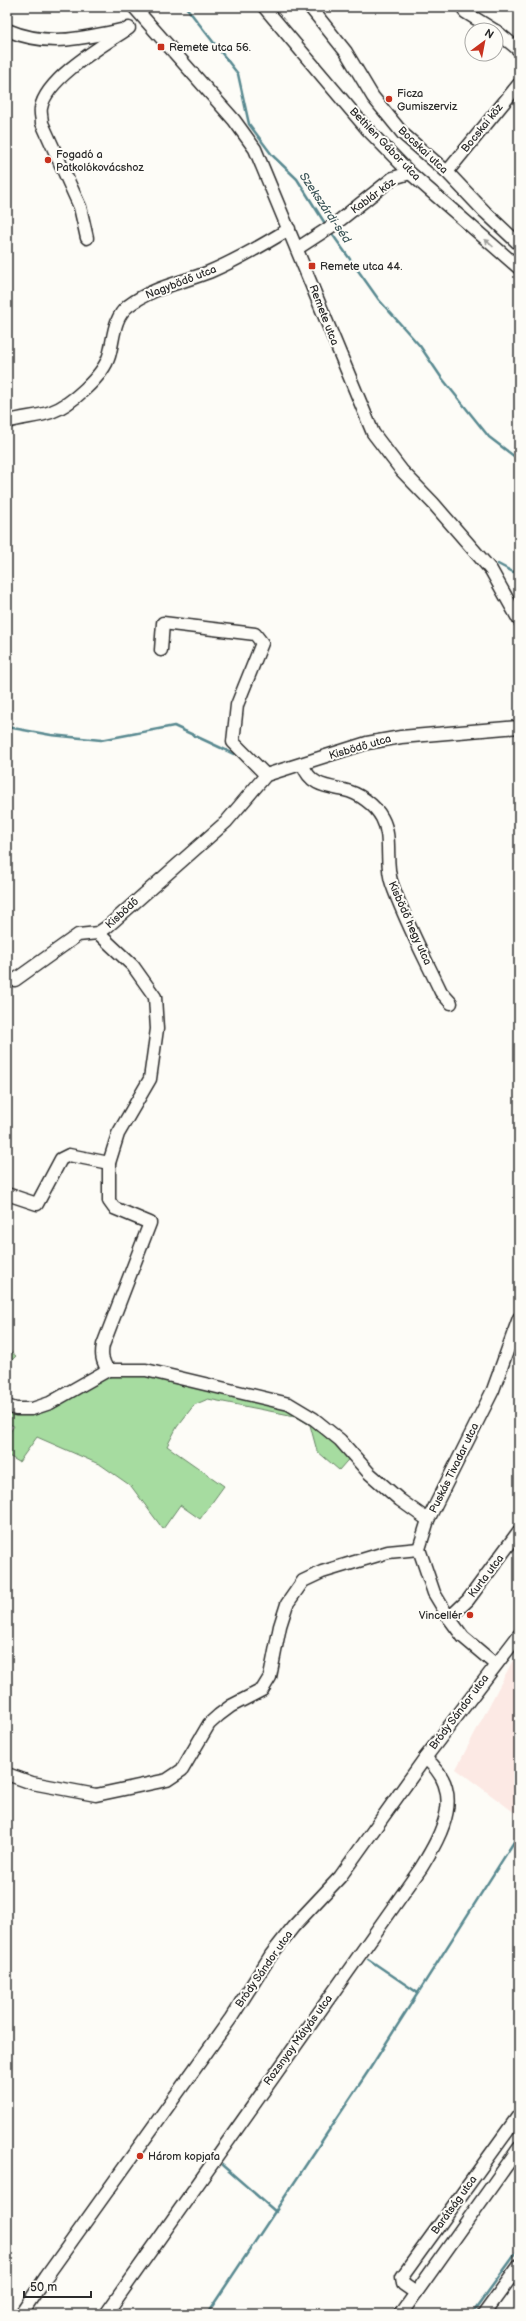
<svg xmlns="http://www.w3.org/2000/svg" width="526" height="2321" viewBox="0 0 526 2321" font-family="'Balsamiq Sans',sans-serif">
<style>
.built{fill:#fce9e4}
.green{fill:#a6dca0;stroke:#688466}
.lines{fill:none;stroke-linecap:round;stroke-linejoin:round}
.stream{stroke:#598990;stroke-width:2.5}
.minor-casing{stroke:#2b2b2b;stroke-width:15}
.minor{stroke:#fdfcf7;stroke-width:12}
.oneway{fill:#9e9e9b}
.poi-dot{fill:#c8321e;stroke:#fdfcf7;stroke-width:1.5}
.labels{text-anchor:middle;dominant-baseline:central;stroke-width:4;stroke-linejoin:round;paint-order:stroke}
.poi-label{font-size:11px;fill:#2b2b2b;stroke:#fdfcf7;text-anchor:start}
.street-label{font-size:11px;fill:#2b2b2b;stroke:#fdfcf7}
.water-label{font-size:12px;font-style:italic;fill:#425a5d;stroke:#fdfcf7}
</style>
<rect width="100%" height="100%" fill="#fdfcf7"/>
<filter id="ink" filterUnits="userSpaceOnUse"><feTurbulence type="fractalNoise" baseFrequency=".025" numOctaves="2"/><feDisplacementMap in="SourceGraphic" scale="8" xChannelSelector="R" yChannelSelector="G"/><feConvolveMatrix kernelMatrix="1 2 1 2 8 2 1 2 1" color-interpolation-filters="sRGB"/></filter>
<g filter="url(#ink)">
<polygon class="built" points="513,1660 519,1663 519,1816 456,1769"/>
<g class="green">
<polygon points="7,1349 16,1356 7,1365"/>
<polygon points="108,1370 146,1370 289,1404 353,1454 339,1470 317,1451 310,1425 295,1416 208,1399 194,1405 177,1427 167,1446 224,1486 200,1519 180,1505 163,1529 131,1486 101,1465 37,1437 19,1462 7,1455 7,1437 14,1426 7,1423 7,1406 32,1409"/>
</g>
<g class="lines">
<g class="stream">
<polyline points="186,7 238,74 249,124 272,155 297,179 326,225"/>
<polyline points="330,231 379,300 420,346 441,377 489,437 519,460"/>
<polyline points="498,564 513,572 519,570"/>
<polyline points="7,727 51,735 101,740 174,726 234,754"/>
<polyline points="368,1959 418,1993"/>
<polyline points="222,2165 276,2212"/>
<polyline points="207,2314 369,2070 519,1834"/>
<polyline points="472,2314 519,2249"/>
</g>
<g class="minor-casing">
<g id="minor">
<polyline points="134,7 234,120 255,149 373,433 402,471 433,503 491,570 519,620"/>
<polyline points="264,7 367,129 410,173 519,268"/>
<polyline points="310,7 346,52 373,97 403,134 447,172 485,212 519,244"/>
<polyline points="465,12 494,30"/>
<path d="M7,30c40,17 73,9 114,0"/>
<polyline points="496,31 519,50"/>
<polyline points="447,172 519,84"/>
<path d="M87,238l-7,-31 -38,-84c0,-4 -2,-11 -1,-15 5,-30 64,-64 88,-80"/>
<polyline points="298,248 335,224 393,178 410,173"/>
<path d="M7,422c14,-5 30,-5 44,-10 20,-7 52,-36 58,-56 5,-17 4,-38 19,-50 25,-19 53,-23 81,-34 28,-12 54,-27 80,-43"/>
<polyline points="161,650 163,623 255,634 262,643 237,705 233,742 266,775"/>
<path d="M303,765c7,20 22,21 41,25 15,3 31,15 38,28 11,20 2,45 10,66 13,37 32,72 49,108l10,11"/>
<path d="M98,933l35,33 22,31 2,32 -7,50 -32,55 -9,29v38l5,7 36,15 -47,122c-2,10 -1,16 5,25"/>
<polyline points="7,979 15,980 78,935 98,933 107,927 226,822 266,775 367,743 401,737 519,727"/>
<polyline points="7,1194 37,1204 61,1159 69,1155 109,1163"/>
<polyline points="7,1406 16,1409 32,1409 50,1403 108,1370 146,1370 289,1404 314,1419 340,1440 369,1473 400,1500 428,1520"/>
<polyline points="449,1618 468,1600 519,1531"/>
<polyline points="495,1664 463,1637 449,1618 434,1593 419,1549 428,1520 493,1390 519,1318"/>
<polyline points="7,1774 32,1783 96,1795 167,1780 182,1770 209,1724 219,1715 231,1706 262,1690 270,1677 280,1626 287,1604 303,1581 322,1572 388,1552 419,1549"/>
<polyline points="416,2293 403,2284 402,2277 519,2115"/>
<polyline points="21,2314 46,2277 231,2018 271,1955 293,1927 340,1877 425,1758 519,1635"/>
<path d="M106,2314l315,-446c22,-36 45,-77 4,-110"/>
<polyline points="401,2314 519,2148"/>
<polyline points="484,2314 519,2266"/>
</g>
</g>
<use href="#minor" class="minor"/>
</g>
<defs><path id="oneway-solid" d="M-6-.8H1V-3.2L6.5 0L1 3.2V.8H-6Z"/></defs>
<use class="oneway" href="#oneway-solid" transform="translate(489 243) rotate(-138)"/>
</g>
<g class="poi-dot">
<rect x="157" y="43" width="8" height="8" rx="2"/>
<circle cx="389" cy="99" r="4"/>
<circle cx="48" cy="160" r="4"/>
<rect x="308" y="262" width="8" height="8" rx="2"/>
<circle cx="470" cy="1615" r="4"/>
<circle cx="140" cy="2156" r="4"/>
</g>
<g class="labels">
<g class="poi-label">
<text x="169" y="47">Remete utca 56.</text>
<text x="397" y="93">Ficza<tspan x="397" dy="13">Gumiszerviz</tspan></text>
<text x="56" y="154">Fogadó a<tspan x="56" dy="13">Patkolókovácshoz</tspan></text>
<text x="320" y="266">Remete utca 44.</text>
<text x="462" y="1615" text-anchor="end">Vincellér</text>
<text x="148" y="2156">Három kopjafa</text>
</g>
<g class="street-label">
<text transform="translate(482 128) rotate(-51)">Bocskai köz</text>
<text transform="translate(385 144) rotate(46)">Bethlen Gábor utca</text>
<text transform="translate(423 150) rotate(43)">Bocskai utca</text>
<text transform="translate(373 196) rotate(-36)">Kablár köz</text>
<text transform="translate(181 282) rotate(-21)">Nagybödő utca</text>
<text transform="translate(324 315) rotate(69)">Remete utca</text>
<text transform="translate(360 747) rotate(-16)">Kisbödő utca</text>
<text transform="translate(122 913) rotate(-42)">Kisbödő</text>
<text transform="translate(410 923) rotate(66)">Kisbödő hegy utca</text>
<text transform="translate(454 1468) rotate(-64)">Puskás Tivadar utca</text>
<text transform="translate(486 1576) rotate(-53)">Kurta utca</text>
<text transform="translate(459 1712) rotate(-53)">Bródy Sándor utca</text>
<text transform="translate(264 1969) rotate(-55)">Bródy Sándor utca</text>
<text transform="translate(298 2040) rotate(-54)">Rozsnyay Mátyás utca</text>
<text transform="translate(454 2205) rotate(-54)">Barátság utca</text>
</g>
<g class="water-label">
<text transform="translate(325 208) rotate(56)">Szekszárdi-séd</text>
</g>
</g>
<rect width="526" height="2321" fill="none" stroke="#fdfcf7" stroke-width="24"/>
<rect x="12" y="12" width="502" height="2297" fill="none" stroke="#2b2b2b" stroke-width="1.5" filter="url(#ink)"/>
<g transform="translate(484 42) rotate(32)"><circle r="19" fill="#fdfcf7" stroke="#a9a8a5"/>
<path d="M0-3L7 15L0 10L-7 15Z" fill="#c8321e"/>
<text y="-6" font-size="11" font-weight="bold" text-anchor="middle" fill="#2b2b2b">N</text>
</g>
<path d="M24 2291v6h67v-6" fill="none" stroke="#2b2b2b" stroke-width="2"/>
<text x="30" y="2291" font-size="12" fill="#2b2b2b" stroke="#fdfcf7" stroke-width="3" paint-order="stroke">50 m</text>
</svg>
